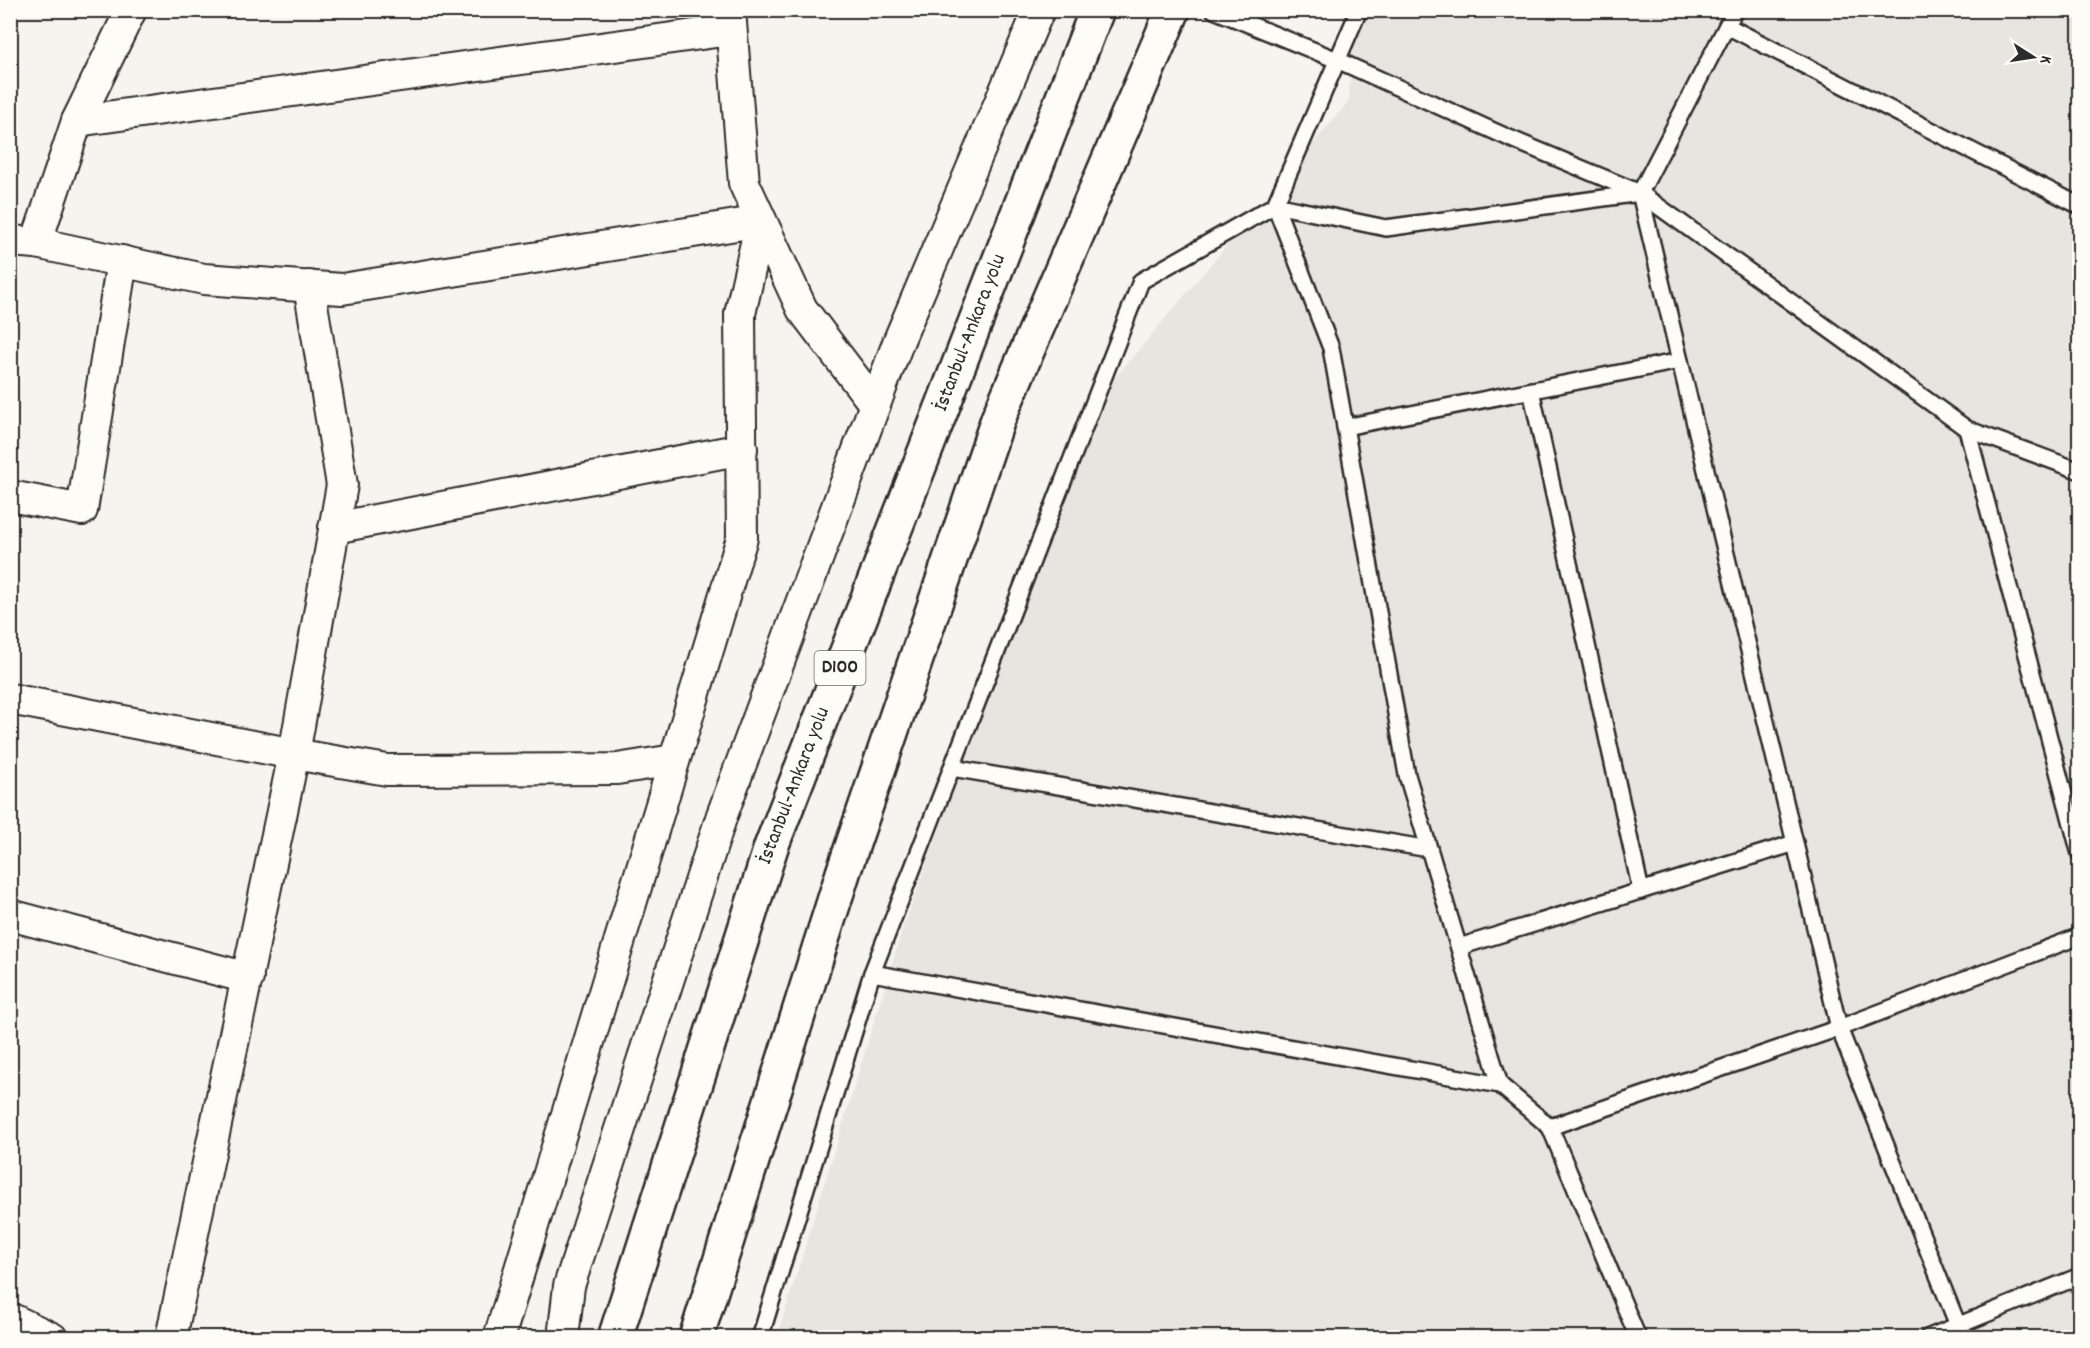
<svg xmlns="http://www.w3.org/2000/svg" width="2090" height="1348" viewBox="0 0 2090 1348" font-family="Dekko,sans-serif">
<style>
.built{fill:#e6e5e0}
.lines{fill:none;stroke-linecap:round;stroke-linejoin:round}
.service-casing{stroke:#2b2b2b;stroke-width:20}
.minor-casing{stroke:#2b2b2b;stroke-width:34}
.trunk-casing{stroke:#2b2b2b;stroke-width:38}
.service{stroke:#fdfcf7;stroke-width:15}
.minor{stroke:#fdfcf7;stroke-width:30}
.trunk{stroke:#fdfcf7;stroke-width:33}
.labels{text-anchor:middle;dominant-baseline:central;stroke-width:6;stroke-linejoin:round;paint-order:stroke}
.shield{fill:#fdfcf7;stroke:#6a6a68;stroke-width:1.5}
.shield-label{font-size:20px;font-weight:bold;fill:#2b2b2b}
.street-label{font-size:21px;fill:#2b2b2b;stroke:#fdfcf7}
</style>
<rect width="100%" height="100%" fill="#f5f4ef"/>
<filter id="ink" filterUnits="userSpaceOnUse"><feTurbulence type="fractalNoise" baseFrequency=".0167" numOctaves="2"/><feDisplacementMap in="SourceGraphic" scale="12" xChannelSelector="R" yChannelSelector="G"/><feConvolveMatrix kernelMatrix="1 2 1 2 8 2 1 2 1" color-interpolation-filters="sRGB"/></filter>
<g filter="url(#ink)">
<polygon class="built" points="1353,11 2079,11 2079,1337 777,1338 901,934 1097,399 1349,101"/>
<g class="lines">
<g class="service-casing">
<g id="service">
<polyline points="1214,10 1337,60 1509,138 1640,193 1967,429 2080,854"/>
<polyline points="1735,10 1640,193 1839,1028 2080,936"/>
<polyline points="1727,26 2080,206"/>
<polyline points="1275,205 1331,348 1407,775 1500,1085"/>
<polyline points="1275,205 1386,228 1640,193"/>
<polyline points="1531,390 1641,891"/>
<polyline points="1345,427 1680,361"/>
<polyline points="1967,429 2080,471"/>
<polyline points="952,768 1429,849"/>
<polyline points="1459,947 1795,843"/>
<polyline points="872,973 1500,1085 1550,1127 1638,1338"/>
<polyline points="1550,1127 1839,1028 1963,1338"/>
<polyline points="760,1338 872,973 1141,281 1275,205 1359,10"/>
<polyline points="1927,1338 2080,1276"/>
</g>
</g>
<g class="minor-casing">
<g id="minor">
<polyline points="730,10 744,183 802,309 875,405"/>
<polyline points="77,121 730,30"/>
<polyline points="10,241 36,243 204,279 342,289 761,221 740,314 742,538 499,1338"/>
<polyline points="36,243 77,121 131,10"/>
<polyline points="309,286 342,485 294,754 387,770 617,769 674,760"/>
<polyline points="10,496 82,510 122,261"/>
<polyline points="334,528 742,449"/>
<polyline points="10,699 294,754 171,1338"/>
<polyline points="10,915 248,978"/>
<polyline points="10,1318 52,1338"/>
<polyline points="563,1338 569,1286 722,815 899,340 1039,10"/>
</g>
</g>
<g class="trunk-casing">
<g id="trunk">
<polyline points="615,1338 771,847 1097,10"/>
<polyline points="696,1338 843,873 998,419 1173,10"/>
</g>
</g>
<use href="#service" class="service"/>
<use href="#minor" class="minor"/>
<use href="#trunk" class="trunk"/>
</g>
</g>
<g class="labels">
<rect class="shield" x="814.5" y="651" width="51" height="34" rx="4.5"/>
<g class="shield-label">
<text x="840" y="668">D100</text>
</g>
<g class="street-label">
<text transform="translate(971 333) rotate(-69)">İstanbul-Ankara yolu</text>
<text transform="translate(795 786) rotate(-69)">İstanbul-Ankara yolu</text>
</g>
</g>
<rect width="2090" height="1348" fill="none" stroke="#fdfcf7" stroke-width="36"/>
<rect x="18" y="18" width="2054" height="1312" fill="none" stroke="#2b2b2b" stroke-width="2" filter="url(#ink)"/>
<g transform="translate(2033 57) rotate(102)" stroke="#fdfcf7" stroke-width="4.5" paint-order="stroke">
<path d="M0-4.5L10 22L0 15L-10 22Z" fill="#2b2b2b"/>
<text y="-9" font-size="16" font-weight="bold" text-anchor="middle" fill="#2b2b2b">K</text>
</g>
</svg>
